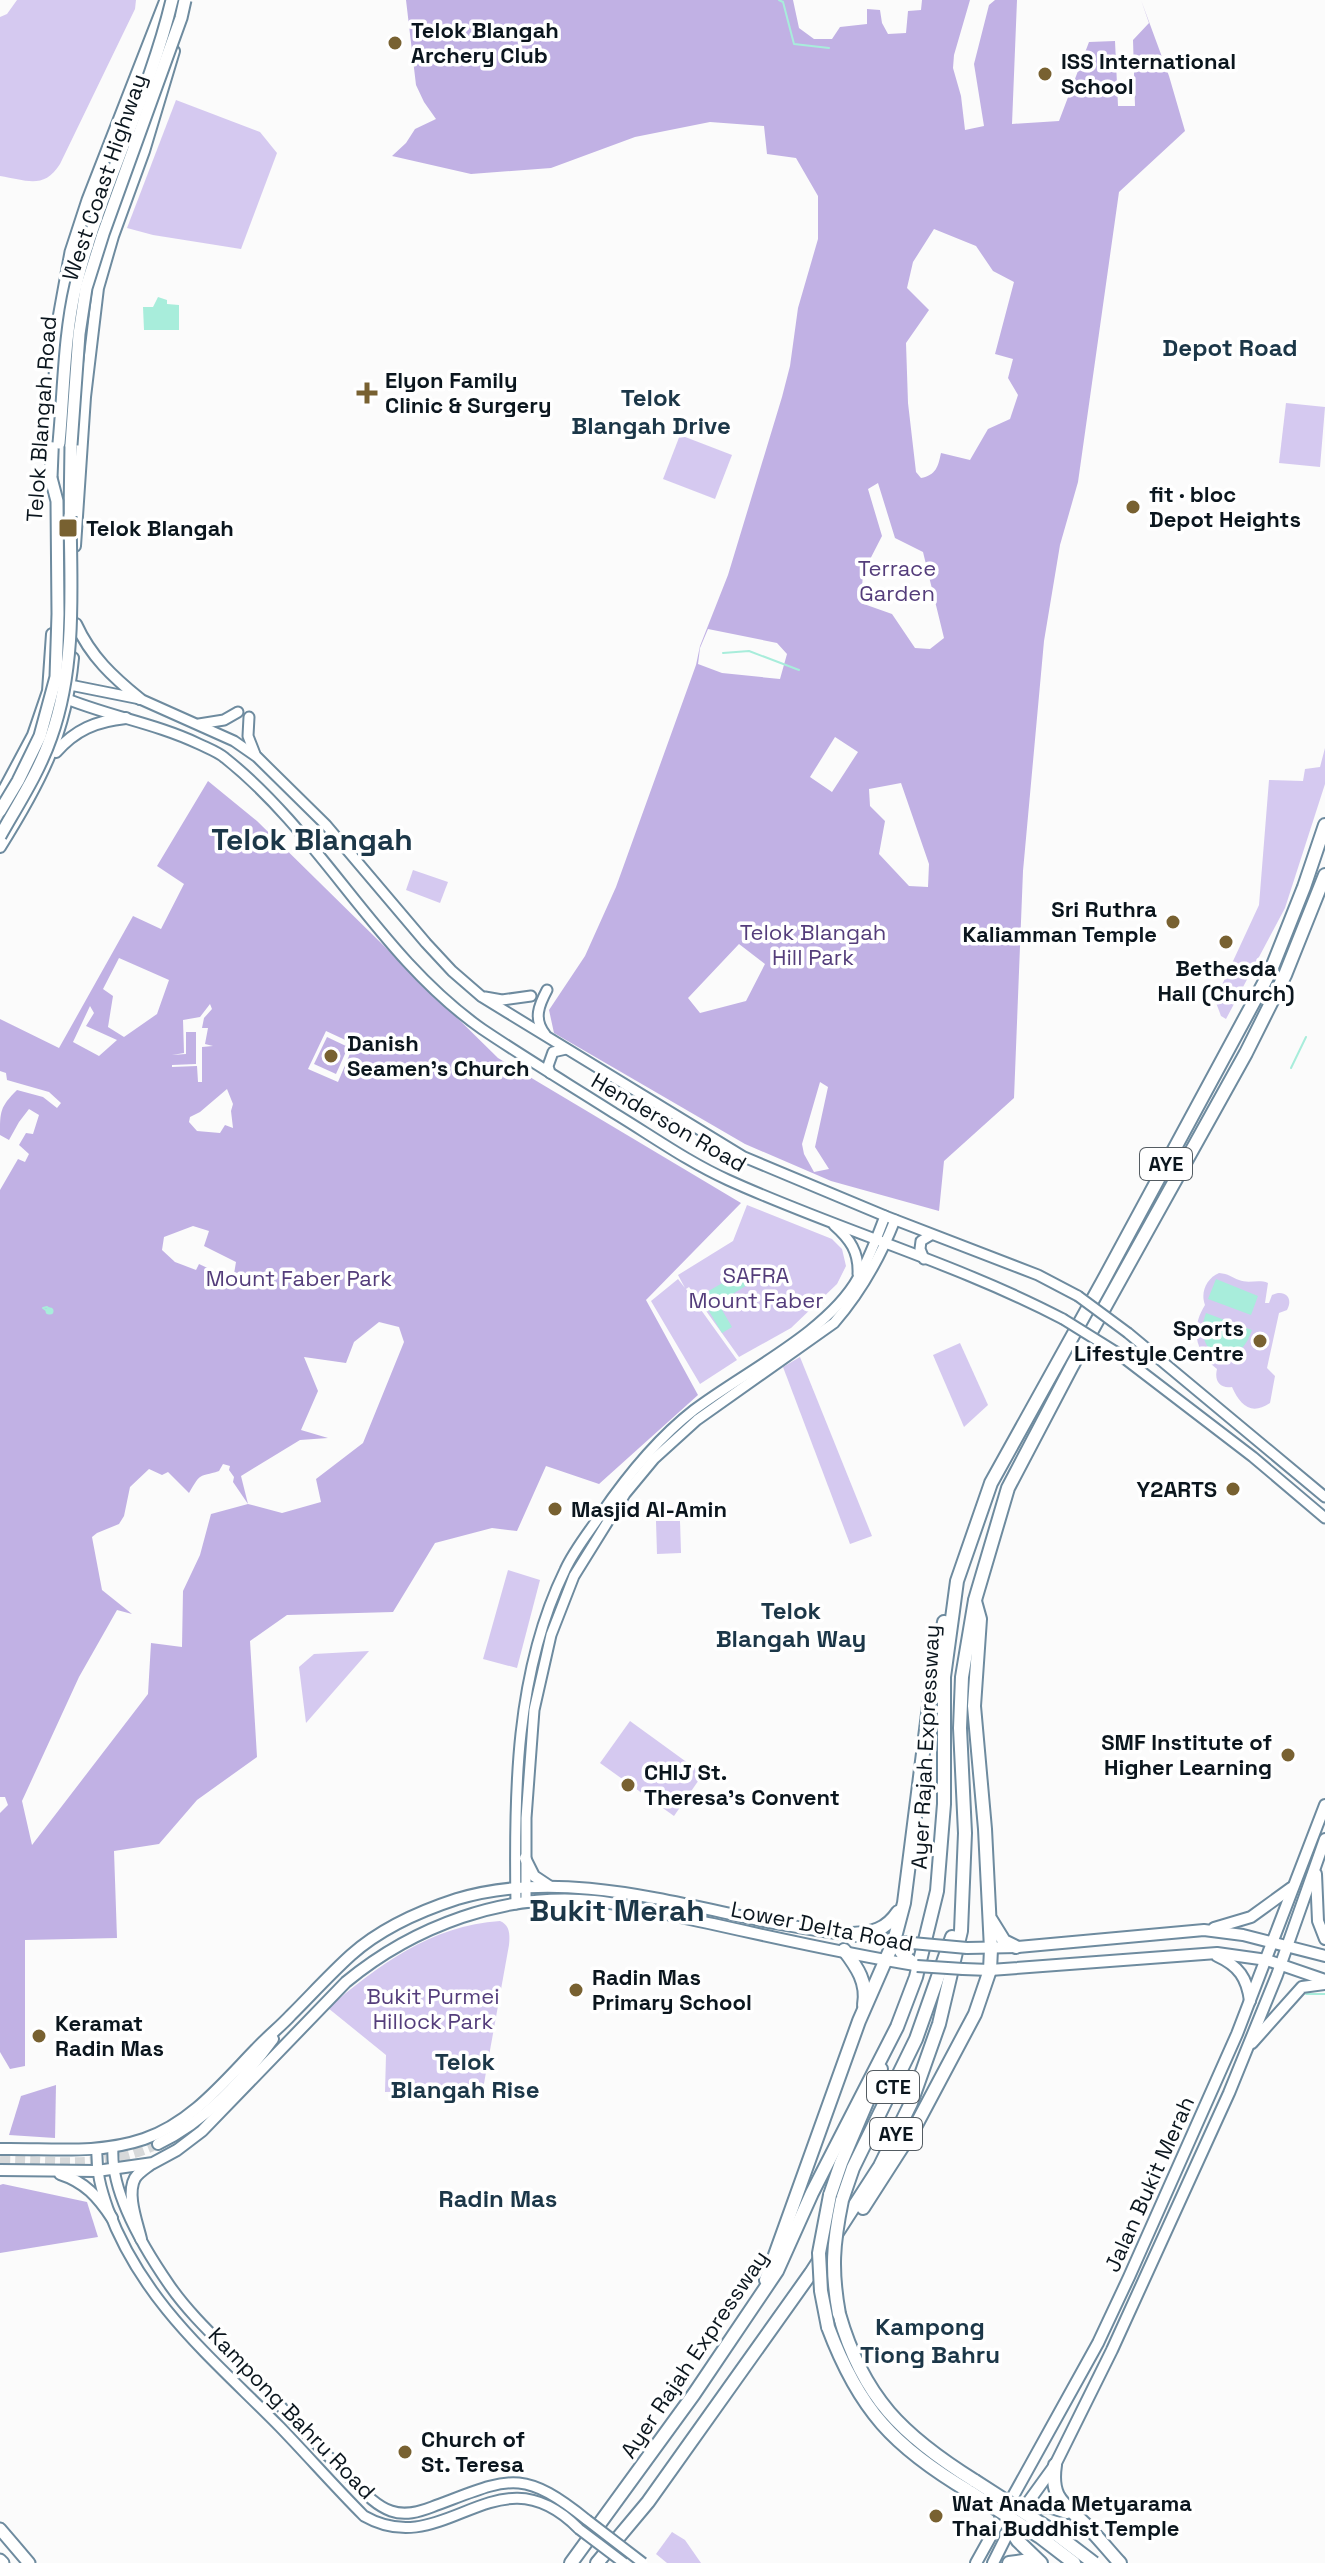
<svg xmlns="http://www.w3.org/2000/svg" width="1325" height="2563" viewBox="0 0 1325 2563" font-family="'Space Grotesk',sans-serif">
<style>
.green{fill:#d5c9f0}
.forest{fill:#c1b1e4;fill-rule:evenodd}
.water{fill:#a8eddb}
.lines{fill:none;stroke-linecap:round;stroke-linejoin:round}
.stream{stroke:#a8eddb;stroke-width:2}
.canal{stroke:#a8eddb;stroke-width:7}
.primary-tunnel{stroke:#d7d9da;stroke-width:10;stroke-dasharray:10 5;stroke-linecap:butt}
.secondary-casing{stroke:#6e8b9f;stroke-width:13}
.primary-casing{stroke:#6e8b9f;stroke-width:14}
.trunk-casing{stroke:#6e8b9f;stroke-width:15}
.motorway-casing{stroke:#6e8b9f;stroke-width:16}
.secondary{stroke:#fff;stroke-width:9}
.primary{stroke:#fff;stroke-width:10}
.trunk{stroke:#fff;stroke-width:11}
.motorway{stroke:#fff;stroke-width:12}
.secondary-bridge-casing{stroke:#6e8b9f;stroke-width:13;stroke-linecap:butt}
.primary-bridge-casing{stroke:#6e8b9f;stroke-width:14;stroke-linecap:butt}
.trunk-bridge-casing{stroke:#6e8b9f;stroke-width:15;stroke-linecap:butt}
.motorway-bridge-casing{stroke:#6e8b9f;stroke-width:16;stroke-linecap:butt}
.secondary-bridge{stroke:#fff;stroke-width:9}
.primary-bridge{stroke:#fff;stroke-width:10}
.trunk-bridge{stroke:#fff;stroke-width:11}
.motorway-bridge{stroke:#fff;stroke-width:12}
.poi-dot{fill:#786131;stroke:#fff;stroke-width:3}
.labels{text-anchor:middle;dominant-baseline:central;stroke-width:7;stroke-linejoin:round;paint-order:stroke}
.shield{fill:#fff;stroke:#545c62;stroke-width:2}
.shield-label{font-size:20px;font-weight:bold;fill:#0b161e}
.poi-label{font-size:22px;font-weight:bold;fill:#0b161e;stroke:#fff;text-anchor:start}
.street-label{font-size:22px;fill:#0b161e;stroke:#fff}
.park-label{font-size:22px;fill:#543d7b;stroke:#fff}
.neighbourhood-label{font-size:24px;font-weight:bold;fill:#1c3748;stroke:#fff}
.district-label{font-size:30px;font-weight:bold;fill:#1c3748;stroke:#fff}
</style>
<rect width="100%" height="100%" fill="#fbfbfb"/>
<g class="green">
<path d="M17,0h119l-1,9 -75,155c-16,26 -34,16 -60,12v-159l7,-3z"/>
<polygon points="176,100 260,132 277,153 241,249 153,235 127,228"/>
<polygon points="1286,403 1325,407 1320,467 1279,463"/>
<polygon points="680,435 732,455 715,499 663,479"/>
<polygon points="1325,748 1325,784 1285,908 1226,1019 1221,1016 1215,1000 1259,905 1269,780 1303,781 1305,769 1320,767"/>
<polygon points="413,870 448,882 440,903 406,890"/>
<polygon points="747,1205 832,1239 842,1249 846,1266 837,1284 791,1328 739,1357 689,1287 686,1289 737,1360 700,1384 651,1301 678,1279 685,1288 678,1275 733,1241"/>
<path d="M1219,1273c10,1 12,4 20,7 9,4 20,-1 29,3l-3,20h4l3,-8c12,-6 22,2 15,15l-8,3 -12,55 8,8 -5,27c-19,13 -30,2 -38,-16 -12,2 -18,-6 -15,-18 -22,-17 -27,-40 -12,-64 -5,-13 2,-27 14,-32z"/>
<polygon points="960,1343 988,1405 964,1427 933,1355"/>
<polygon points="800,1357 872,1536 850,1544 783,1367"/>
<polygon points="656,1521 680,1521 681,1553 657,1554"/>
<polygon points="508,1570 540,1580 517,1668 483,1659"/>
<polygon points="369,1651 306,1723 299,1667 314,1654"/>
<polygon points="630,1721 703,1774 674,1816 600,1763"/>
<path d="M500,1921c10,4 10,14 9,24l-26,144 -98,3 1,-37 -58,-47c50,-42 103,-83 172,-87z"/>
<polygon points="672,2532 685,2540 701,2563 667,2563 656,2554"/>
</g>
<g class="forest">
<path d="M406,0h387l6,28 15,11h18l8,-12 27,-3v-15l13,1 2,13 6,11 18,-1 2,-22 13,-1 1,-10h48l-16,55 -1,13 8,28 4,34 19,-4 -10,-62 15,-59 6,-5h22l-5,124 47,-3 30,-79 26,-1 3,65h17l-2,-66 16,-17 -8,-23 28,76 16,55 -66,61 -41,290 -18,63 -16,96 -21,230 -9,227 -70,63 -5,50 -108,-30 -86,-37 -191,-111 -5,-23 36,-54 31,-69 80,-222 4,-19 28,-71 54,-178 8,-31 8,-58 20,-69v-43l-22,-38 -29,-4 -3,-28 -54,-4 -75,15 -84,31 -80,6 -79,-18 14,-13 9,-14 21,-10 -12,-17 -8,-17zM934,229l42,17 17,25 21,11 -19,72 18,5 -5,19 10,17 -8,24 -22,10 -18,31 -29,-7c-3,14 -5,22 -20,25l-5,-6 -8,-69 -2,-60 23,-33 -22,-22 6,-26zM878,483l17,55 28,14 21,86 -14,11 -15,-1 -23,-34 -31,-11 2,-30 19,-37 -14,-47zM708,629l69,14 10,11 -7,25 -58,-6 -24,-9 2,-16zM835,737l23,15 -26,40 -22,-15zM901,783l28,81 -1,23 -19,-1 -30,-32 6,-33 -15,-15 -1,-17zM739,944l26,20 -19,37 -46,12 -12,-15zM820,1082l8,5 -13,60 14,22 -15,3 -10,-18 -2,-10z"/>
<path d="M208,781l49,40 241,237 243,145 -95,97 52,95 -99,89 -53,-18 -29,65 -25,-3 -57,15 -42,69 -106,3 -37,26 7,116 -60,43 -38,44 -45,7 3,87 -92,2v126l-15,3 -10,-17v-239l8,-8 -3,-8h-5v-607l18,-31 7,3 4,-8 -10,-9 7,-12 7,1 6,-19 -10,-6 -10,13 -10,18 -9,-5c0,-24 0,-28 17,-45l26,7 14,11 4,-5 -12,-11 -42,-12 -1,-7 -6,-2v-52l59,29 74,-132 28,13 23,-45 -27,-18zM119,958l50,22 -12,34 -33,23 -16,-10 5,-31 -10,-7zM210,1004l2,5 -8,9 -2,10h6l-3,16 8,2 -11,1v35h-4l-1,-16 -25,1v-2l24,-1v-32h-10v22l-14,1 12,-2 -1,-33 17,-3zM90,1006l4,7 -8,13 31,14 -18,16 -26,-14zM326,1031l28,13 -16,38 -30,-13zM227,1089l6,15 -2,7 2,17 -8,-3 -5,8 -23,-2 -8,-9 1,-5 10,-5zM193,1226l16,5 -5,15 32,16 -3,18 -34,-16 -3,6 -21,-8 -13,-12 2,-13zM379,1322l20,5 5,15 -41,101 -47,36 5,23 -39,11 -34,-9 -7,-28 59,-36 28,-2 -27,-8 17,-39 -14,-34 42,6 8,-21zM223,1464l7,2 -1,4 5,7 -1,5 15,22 -37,10 -11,41 -17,36 -1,56 -31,-4 -3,51 -116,151 -10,-44 57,-124 38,-67 15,4 -30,-24 -10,-53 5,-4 22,-9 5,-8 6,-29 19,-18 13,6 6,-3 21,21c13,-22 9,-15 30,-22z"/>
<polygon points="327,1037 348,1047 336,1074 314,1064"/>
<polygon points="56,2085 55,2138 9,2135 21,2096"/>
<polygon points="3,2184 87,2202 98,2237 0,2253 0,2185"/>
</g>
<g class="water">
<polygon points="158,297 167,300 167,304 179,305 179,330 144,330 143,307 153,307"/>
<polygon points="750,1267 757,1279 718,1303 732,1327 722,1333 700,1296"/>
<polygon points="1216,1279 1258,1296 1251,1315 1208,1299"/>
<path d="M1206,1313l46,17c-15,46 -62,25 -46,-17z"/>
</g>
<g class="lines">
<g class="stream">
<polyline points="779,0 783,2 794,44 829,48"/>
<polyline points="723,653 749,651 799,670"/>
<polyline points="1291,1068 1306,1037"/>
<polygon points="47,1307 50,1309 49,1312 43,1308"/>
<polyline points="1306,1994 1325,1994"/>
</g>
<polyline class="canal" points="49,1311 50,1311"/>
<path class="primary-tunnel" d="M0,2160c60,1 100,10 158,-16"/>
<g class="secondary-casing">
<g id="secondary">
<polyline points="65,684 140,699 234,741 257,757 326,825 426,943 452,971 482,997 744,1157 885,1216 1038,1275 1078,1296"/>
<path d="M62,697c45,19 93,26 137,47 8,4 19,8 26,14 98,78 153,198 257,271 43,29 88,56 132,84 38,23 74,49 114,67 110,50 228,83 335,139"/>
<polyline points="249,717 248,736 255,754"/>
<polyline points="199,724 224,720 238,712"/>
<polyline points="485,997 502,1000 531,996"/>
<path d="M545,1034c-12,-15 -6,-29 2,-44"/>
<polyline points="550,1073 548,1066 553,1052 566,1049"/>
<path d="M834,1225c16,14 25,27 24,49"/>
<polyline points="924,1259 920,1249 921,1241 931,1235"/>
<polyline points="1128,1333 1325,1497"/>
<polyline points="1116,1352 1253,1457 1325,1518"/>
<path d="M526,1902v-84l8,-108 17,-75 23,-59 51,-82 29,-35 43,-39 137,-97c27,-31 46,-65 61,-103"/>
<path d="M516,1904c-2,-111 -1,-232 49,-334 9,-20 24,-38 36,-56 26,-38 57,-76 93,-104 50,-38 134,-78 164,-132 11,-19 19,-41 27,-62"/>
<path d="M113,2148c-3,45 32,102 57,138 21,30 49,55 74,81 35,37 68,74 105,110 12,12 25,28 42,34 14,5 28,1 41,-4 76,-28 88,-41 155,13"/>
<path d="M97,2149c-1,22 4,40 11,60 35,94 104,149 172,218 28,29 55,60 84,89 82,47 133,-70 215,13"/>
</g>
</g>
<g class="primary-casing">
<g id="primary">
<polyline points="128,120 147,63"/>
<polyline points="75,546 85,397 98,288 113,236 144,151 174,51"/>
<path d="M76,624c15,33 37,53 64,75"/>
<path d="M56,752c19,-22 40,-31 70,-34"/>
<polyline points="0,797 33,735 48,691 52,634"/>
<path d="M0,847c40,-64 66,-113 73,-189"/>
<polyline points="525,1858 534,1876 549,1886"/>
<polyline points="1316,1874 1318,1921 1325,1939"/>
<polyline points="1214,1928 1251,1917 1291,1888"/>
<polyline points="967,1948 1018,1947 1204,1930 1243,1935 1325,1956"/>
<path d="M1217,1956c22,10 30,22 33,45"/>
<polyline points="963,1969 990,1970 1217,1953 1267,1960 1325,1980"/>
<polyline points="1252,2043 1302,1987 1325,1984"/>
<path d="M158,2144c48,-23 84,-63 115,-105"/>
<path d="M0,2149c49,-1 97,6 144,-10 47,-16 79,-56 112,-90 11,-12 24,-22 35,-34 20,-20 39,-41 60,-60 29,-26 69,-44 106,-56 104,-31 215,4 317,24 45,8 92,15 138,20"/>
<path d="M0,2170l97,1 56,-8 24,-13 25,-19 144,-149c68,-56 159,-90 248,-81 40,4 79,15 119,23 67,15 134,30 202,41"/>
<path d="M60,2174c25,8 38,23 52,44"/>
<path d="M141,2239c-4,-17 -15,-45 -6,-61 4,-6 11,-10 16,-14"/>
<polyline points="1021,2512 1055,2465 1112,2350 1229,2093 1277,1975 1325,1839"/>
<polyline points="976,2563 1098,2343 1129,2277 1237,2034 1325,1805"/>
<polyline points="993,2563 1012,2525"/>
</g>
</g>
<g class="trunk-casing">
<g id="trunk">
<polyline points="51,478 57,329 71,252 88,200 166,0"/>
<polyline points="70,516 71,445"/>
<polyline points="0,2529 29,2563"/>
<polyline points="0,2560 3,2563"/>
</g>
</g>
<g class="motorway-casing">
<g id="motorway">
<polyline points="991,1920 1004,1941 1016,1947"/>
<path d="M852,1934c20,-1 34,-4 46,-22"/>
<polyline points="894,1941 904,1956 917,1966"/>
<path d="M844,1950c13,17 24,33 20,55"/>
<polyline points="830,2195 841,2163 881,2069"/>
<polyline points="842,2200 853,2168 916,2039 952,1937"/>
<polyline points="863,2208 915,2127 975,2014 990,1970 991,1949 985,1829 974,1706 980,1619 975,1601"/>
<polyline points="766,2280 859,2021 894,1941 904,1903 929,1706 944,1622"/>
<path d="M839,2314c24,84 64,122 136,167"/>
<path d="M828,2327c31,83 66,120 142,165"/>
<path d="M1055,2465c-5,34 9,38 30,59 12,12 23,26 35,39"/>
<polyline points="1011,2507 1049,2506 1067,2512"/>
<polyline points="1001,2515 1018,2541 1041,2563"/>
<polyline points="571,2563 694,2394 777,2271 812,2193 897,2027 916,1977 937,1891 944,1804 944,1677 953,1611 957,1581 991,1483 1102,1283 1271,970 1304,887 1325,825"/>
<polyline points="597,2563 648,2502 811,2273 880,2166 911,2103 939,2024 961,1931 965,1833 960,1728 962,1677 975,1600 1008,1488 1072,1366 1246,1053 1285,975 1325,875"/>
<polyline points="1009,2563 1023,2561 1033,2563"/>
</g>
</g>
<use href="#secondary" class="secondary"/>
<use href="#primary" class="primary"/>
<use href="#trunk" class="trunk"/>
<use href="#motorway" class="motorway"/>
<g class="secondary-bridge-casing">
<g id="secondary-bridge">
<polyline points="1078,1296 1128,1333"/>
<polyline points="1063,1319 1116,1352"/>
<polyline points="587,2520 643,2563"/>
<polyline points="579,2529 624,2563"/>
</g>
</g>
<g class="primary-bridge-casing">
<g id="primary-bridge">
<polyline points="912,1943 967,1948"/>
<polyline points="917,1966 963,1969"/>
</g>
</g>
<g class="trunk-bridge-casing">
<g id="trunk-bridge">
<path d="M59,443c5,-52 5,-107 17,-158 24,-97 73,-188 96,-285"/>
<polyline points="71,445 79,334 86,288 103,234 181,18 185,0"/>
<polyline points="0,811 18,781 40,736 56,677 58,614 57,501 51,478"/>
<path d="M0,836c18,-32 39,-64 51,-99 25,-70 20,-148 19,-221"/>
</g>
</g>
<g class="motorway-bridge-casing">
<g id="motorway-bridge">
<path d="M839,2314c-8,-44 -6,-70 3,-114"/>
<polyline points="828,2327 821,2291 819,2253 830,2195"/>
<polyline points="975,2481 1048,2528 1094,2563"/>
<polyline points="970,2492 1040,2537 1074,2563"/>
</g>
</g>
<use href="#secondary-bridge" class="secondary-bridge"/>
<use href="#primary-bridge" class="primary-bridge"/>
<use href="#trunk-bridge" class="trunk-bridge"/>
<use href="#motorway-bridge" class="motorway-bridge"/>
</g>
<g class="poi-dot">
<circle cx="395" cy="43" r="8"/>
<circle cx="1045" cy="74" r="8"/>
<path d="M363 381h8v8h8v8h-8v8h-8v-8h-8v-8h8z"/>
<circle cx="1133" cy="507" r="8"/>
<rect x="58" y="518" width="20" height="20" rx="4"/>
<circle cx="1173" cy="922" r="8"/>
<circle cx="1226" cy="942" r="8"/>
<circle cx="331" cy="1056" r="8"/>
<circle cx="1260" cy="1341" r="8"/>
<circle cx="1233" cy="1489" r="8"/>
<circle cx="555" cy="1509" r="8"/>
<circle cx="1288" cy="1755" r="8"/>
<circle cx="628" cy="1785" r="8"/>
<circle cx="576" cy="1990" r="8"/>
<circle cx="39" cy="2036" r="8"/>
<circle cx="405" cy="2452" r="8"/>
<circle cx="936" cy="2516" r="8"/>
</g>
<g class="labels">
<g class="shield">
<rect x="1140" y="1148" width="52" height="32" rx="6"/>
<rect x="867" y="2071" width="52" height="32" rx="6"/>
<rect x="870" y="2118" width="52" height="32" rx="6"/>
</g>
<g class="shield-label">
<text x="1166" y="1164">AYE</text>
<text x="893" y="2087">CTE</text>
<text x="896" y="2134">AYE</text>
</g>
<g class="poi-label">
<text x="411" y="30">Telok Blangah<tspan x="411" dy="25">Archery Club</tspan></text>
<text x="1061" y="61">ISS International<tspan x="1061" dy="25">School</tspan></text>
<text x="385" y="380">Elyon Family<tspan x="385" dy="25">Clinic &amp; Surgery</tspan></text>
<text x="1149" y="494">fit · bloc<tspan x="1149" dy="25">Depot Heights</tspan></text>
<text x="86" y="528">Telok Blangah</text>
<text x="1157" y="909" text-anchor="end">Sri Ruthra<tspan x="1157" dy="25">Kaliamman Temple</tspan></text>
<text x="1226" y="968" text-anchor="middle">Bethesda<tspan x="1226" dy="25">Hall (Church)</tspan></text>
<text x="347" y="1043">Danish<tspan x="347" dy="25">Seamen's Church</tspan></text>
<text x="1244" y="1328" text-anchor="end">Sports<tspan x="1244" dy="25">Lifestyle Centre</tspan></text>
<text x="1217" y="1489" text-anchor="end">Y2ARTS</text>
<text x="571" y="1509">Masjid Al-Amin</text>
<text x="1272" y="1742" text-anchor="end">SMF Institute of<tspan x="1272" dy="25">Higher Learning</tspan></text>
<text x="644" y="1772">CHIJ St.<tspan x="644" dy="25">Theresa's Convent</tspan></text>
<text x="592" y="1977">Radin Mas<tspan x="592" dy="25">Primary School</tspan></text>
<text x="55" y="2023">Keramat<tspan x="55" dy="25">Radin Mas</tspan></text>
<text x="421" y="2439">Church of<tspan x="421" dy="25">St. Teresa</tspan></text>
<text x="952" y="2503">Wat Anada Metyarama<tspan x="952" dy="25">Thai Buddhist Temple</tspan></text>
</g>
<g class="street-label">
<text transform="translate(104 177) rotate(-71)">West Coast Highway</text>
<text transform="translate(41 419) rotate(-86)">Telok Blangah Road</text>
<text transform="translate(669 1122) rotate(30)">Henderson Road</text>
<text transform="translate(925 1747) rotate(-87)">Ayer Rajah Expressway</text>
<text transform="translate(822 1926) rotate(11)">Lower Delta Road</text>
<text transform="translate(1149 2184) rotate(-66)">Jalan Bukit Merah</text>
<text transform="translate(694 2354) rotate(-56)">Ayer Rajah Expressway</text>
<text transform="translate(292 2413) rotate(46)">Kampong Bahru Road</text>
</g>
<g class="park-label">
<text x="897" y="568">Terrace<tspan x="897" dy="25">Garden</tspan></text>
<text x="813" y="932">Telok Blangah<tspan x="813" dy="25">Hill Park</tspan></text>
<text x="756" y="1275">SAFRA<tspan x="756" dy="25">Mount Faber</tspan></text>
<text x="299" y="1278">Mount Faber Park</text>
<text x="433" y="1996">Bukit Purmei<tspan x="433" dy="25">Hillock Park</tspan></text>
</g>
<g class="neighbourhood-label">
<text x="1230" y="347">Depot Road</text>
<text x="651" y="397">Telok<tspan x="651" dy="28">Blangah Drive</tspan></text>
<text x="791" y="1610">Telok<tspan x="791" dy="28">Blangah Way</tspan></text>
<text x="465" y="2061">Telok<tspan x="465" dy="28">Blangah Rise</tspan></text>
<text x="498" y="2198">Radin Mas</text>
<text x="930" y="2326">Kampong<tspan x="930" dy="28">Tiong Bahru</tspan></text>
</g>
<g class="district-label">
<text x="312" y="839">Telok Blangah</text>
<text x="617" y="1910">Bukit Merah</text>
</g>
</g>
</svg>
